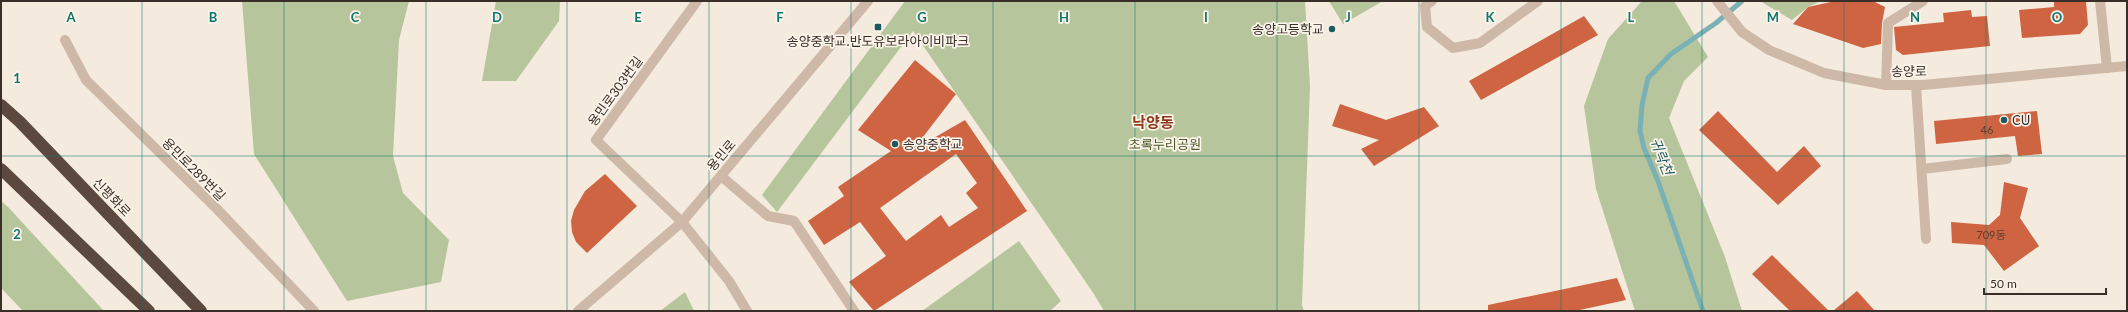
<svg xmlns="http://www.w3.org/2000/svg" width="2128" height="312" viewBox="0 0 2128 312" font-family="Lato,'Noto Sans KR',sans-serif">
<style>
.green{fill:#b7c59c}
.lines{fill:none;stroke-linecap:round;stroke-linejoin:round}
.stream{stroke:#7ab1b4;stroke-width:5}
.building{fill:#ce6441;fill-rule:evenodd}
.minor{stroke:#ceb9a8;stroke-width:10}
.highway{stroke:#5b483f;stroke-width:12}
.grid{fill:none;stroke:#0f766e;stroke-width:1;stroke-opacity:0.55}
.poi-dot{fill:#1b5a5f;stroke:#fbf4ea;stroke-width:1.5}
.labels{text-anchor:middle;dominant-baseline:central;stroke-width:3.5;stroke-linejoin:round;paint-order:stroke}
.number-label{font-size:11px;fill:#5f3c2f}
.poi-label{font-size:13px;fill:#3a2e29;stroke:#fbf4ea;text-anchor:start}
.street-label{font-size:13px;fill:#3a2e29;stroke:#fbf4ea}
.park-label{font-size:13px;fill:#495a2a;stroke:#fbf4ea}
.water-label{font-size:14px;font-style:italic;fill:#1b5a5f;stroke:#fbf4ea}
.quarter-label{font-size:15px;font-weight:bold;fill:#8f381c;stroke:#fbf4ea}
.grid-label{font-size:13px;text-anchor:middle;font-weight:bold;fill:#0f766e;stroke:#fbf4ea;stroke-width:3.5;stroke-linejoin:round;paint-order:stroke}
</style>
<rect width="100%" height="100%" fill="#f4eadd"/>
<g class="green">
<polygon points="242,1 409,1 399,40 393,156 403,193 449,240 441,282 347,301 254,154"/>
<polygon points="496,1 560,1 559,21 516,81 482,81"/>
<polygon points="905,1 1305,1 1310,86 1302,305 1304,311 1104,311 1094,294 913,31 777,212 762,195"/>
<polygon points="1329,1 1383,1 1343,24"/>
<polygon points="1642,1 1674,1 1708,57 1684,81 1669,118 1725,257 1742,311 1635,311 1596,189 1584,106 1608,39"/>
<polygon points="1760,1 1821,1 1808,7 1792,20"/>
<polygon points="1,201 8,207 104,311 23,311 1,288"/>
<polygon points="1019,241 1061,301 1050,311 922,311"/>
<polygon points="685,292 694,311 660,311"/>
</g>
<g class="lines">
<polyline class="stream" points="1703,311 1658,181 1644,148 1640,131 1642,105 1648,78 1671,54 1716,23 1742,1"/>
</g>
<g class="building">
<polygon points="1835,1 1873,1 1885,7 1882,23 1881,44 1863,48 1793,24 1808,7"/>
<polygon points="2054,1 2086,1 2088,25 2080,34 2022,38 2019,10 2054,7"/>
<polygon points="1971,10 1972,17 1987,16 1990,46 1903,55 1896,50 1894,27 1944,22 1943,13"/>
<polygon points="1584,16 1598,35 1481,100 1469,81"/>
<path d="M915,60l41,34 -43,56 52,-30 62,91 -153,100 -25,-29 37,-26 -26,-34 -36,23 -16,-24 36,-25 -6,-9 53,-36 -33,-21zM956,154l21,29 -11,10 12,15 -29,19 -8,-12 -35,26 -26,-33z"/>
<polygon points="1340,104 1386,120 1424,107 1439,126 1374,166 1361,149 1379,140 1332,126"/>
<polygon points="1718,111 1777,172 1804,146 1821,166 1778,205 1699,130"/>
<polygon points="2037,111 2042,154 2018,156 2015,136 1936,144 1934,121"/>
<polygon points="605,174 637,206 587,253 576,242 572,232 571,221 574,210 585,191"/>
<polygon points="2004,182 2028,188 2020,218 2039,246 2004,271 1984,245 1952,243 1951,222 1989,225 2000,215"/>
<polygon points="1772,255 1829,311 1790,311 1752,274"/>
<polygon points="1617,278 1626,300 1575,311 1488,311 1488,305"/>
<polygon points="1857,291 1875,311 1833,311"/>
</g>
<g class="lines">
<g class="minor">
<polyline points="697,1 596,140 682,222 729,281 747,311"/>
<polyline points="1432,1 1425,6 1427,27 1453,48 1480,43 1538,1"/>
<polyline points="1717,1 1742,32 1769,50 1824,73 1886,85 1923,85 2127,66"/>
<polyline points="2100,1 2107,68"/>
<polyline points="65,40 86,80 216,208 314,311"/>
<polyline points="1886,85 1888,23 1923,1"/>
<polyline points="1916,86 1926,239"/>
<polyline points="1922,169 2007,159"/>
<polyline points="721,176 768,216 794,221 854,311"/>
<polyline points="578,311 682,222 868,1"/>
</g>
<g class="highway">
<polyline points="1,105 20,122 201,311"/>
<polyline points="1,169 149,311"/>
</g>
</g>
<path class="grid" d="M142,1v310M284,1v310M426,1v310M567,1v310M709,1v310M851,1v310M993,1v310M1135,1v310M1277,1v310M1419,1v310M1561,1v310M1702,1v310M1844,1v310M1986,1v310M1,156h2126"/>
<g class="poi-dot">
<rect x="874" y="23" width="8" height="8" rx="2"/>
<circle cx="1332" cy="29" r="4"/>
<circle cx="2004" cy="120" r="4"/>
<circle cx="895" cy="144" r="4"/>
</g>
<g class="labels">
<g class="number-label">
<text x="1987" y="129">46</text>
<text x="1991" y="234">709동</text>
</g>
<g class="poi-label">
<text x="1324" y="29" text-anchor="end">송양고등학교</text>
<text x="878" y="41" text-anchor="middle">송양중학교.반도유보라아이비파크</text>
<text x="2012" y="120">CU</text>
<text x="903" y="144">송양중학교</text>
</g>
<g class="street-label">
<text transform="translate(1909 71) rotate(-1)">송양로</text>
<text transform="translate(615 91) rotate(-54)">용민로303번길</text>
<text transform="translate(721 155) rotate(-50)">용민로</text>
<text transform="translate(194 169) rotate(45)">용민로289번길</text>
<text transform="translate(112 197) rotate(46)">신평화로</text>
</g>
<g class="park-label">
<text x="1165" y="144">초록누리공원</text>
</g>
<g class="water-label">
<text transform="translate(1662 156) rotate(69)">귀락천</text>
</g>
<g class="quarter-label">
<text x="1153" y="122">낙양동</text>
</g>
</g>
<g class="grid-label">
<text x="71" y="22">A</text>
<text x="213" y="22">B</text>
<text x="355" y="22">C</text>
<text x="497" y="22">D</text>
<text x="638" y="22">E</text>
<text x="780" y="22">F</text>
<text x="922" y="22">G</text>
<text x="1064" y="22">H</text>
<text x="1206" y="22">I</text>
<text x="1348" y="22">J</text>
<text x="1490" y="22">K</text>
<text x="1631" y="22">L</text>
<text x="1773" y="22">M</text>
<text x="1915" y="22">N</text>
<text x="2057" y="22">O</text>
<text x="17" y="83">1</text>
<text x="17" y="239">2</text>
</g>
<rect width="2128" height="312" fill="none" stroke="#3a2e29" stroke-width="4"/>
<path d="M1984 288v6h122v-6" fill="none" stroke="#3a2e29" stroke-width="2"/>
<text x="1990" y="288" font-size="12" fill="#3a2e29" stroke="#fbf4ea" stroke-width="3" paint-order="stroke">50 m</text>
</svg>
